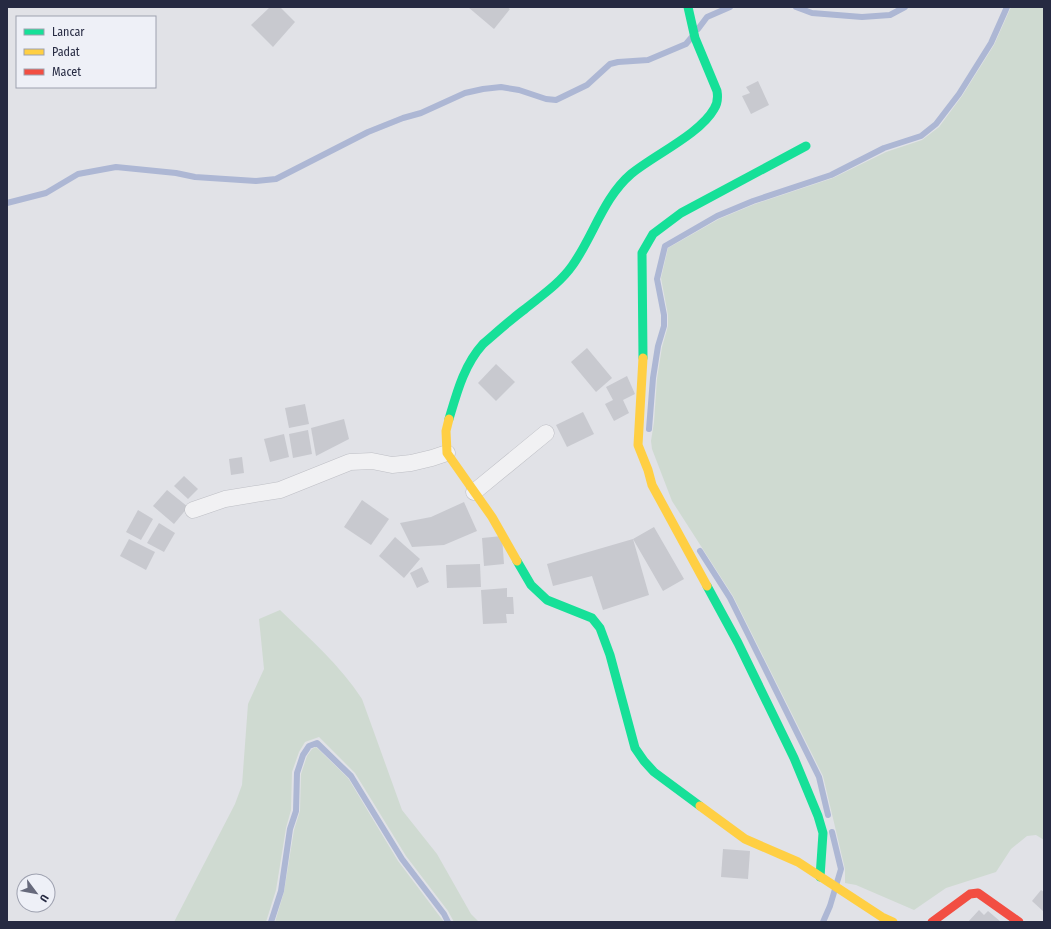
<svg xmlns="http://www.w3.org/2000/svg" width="1051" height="929" viewBox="0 0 1051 929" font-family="'Fira Sans Condensed',sans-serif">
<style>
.green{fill:#cfdad1}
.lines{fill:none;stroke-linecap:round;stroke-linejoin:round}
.stream{stroke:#adb7d4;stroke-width:6}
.building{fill:#c8c9cf}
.street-casing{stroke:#bebfc5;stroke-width:17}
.street{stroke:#f1f1f3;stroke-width:16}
.fast{stroke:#16e098;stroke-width:9}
.slow{stroke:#ffcf43;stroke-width:9}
.jam{stroke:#f24e42;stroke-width:9}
</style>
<rect width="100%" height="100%" fill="#e1e2e7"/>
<g class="green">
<polygon points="1011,7 1044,7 1044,840 1036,835 1027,836 1011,849 996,872 946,888 914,910 856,885 845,883 845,869 823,776 733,596 672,501 652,449 651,441 654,422 657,379 662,347 668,326 668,315 661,278 668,248 719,219 755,204 833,178 886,152 922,140 939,127 962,96 994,45"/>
<path d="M280,610c29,28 60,55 82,89l40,111 35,44 34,60 8,8h-25l-6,-11 -42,-55 -51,-83 -36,-36 -14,5 -6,10 -7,20 -1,38 -5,18 -10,62 -10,32h-92l61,-118 7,-19 6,-81 16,-35 -5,-50z"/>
<polygon points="316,747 348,778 398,861 444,922 275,922 284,892 294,830 300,811 301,774 307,756 312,749"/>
</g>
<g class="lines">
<g class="stream">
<polyline points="796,7 812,13 862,17 890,15 905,7"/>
<polyline points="698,29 707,17 730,7"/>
<polyline points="7,203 46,193 78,174 116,167 176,173 195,177 256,181 276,179 368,132 403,118 421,113 465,93 483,89 501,87 519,90 546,99 556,100 587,85 610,64 618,62 648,60 686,44 691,38"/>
<polyline points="649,429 653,378 658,346 664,326 664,315 657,279 665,246 717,216 753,201 831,175 884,148 921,136 936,124 959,94 991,43 1007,7"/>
<polyline points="700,551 730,598 819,777 828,815"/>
<polyline points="271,922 281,891 290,829 296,811 297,773 303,755 309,746 317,743 351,776 402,859 444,914 448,922"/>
<polyline points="823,922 830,906 841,869 832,832"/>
</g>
</g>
<g class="building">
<polygon points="270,7 280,7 295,22 273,47 251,25"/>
<polygon points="468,7 507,7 510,9 494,29"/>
<polygon points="758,81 769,105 751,114 742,96 750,93 746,87"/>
<polygon points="587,348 612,378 596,392 571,362"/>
<polygon points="496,364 515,382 496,401 478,383"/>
<polygon points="627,376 635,394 623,400 629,413 614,421 605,404 613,400 606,387"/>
<polygon points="305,404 309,424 289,428 285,408"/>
<polygon points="583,412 594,434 567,447 556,425"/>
<polygon points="344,419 349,439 316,456 311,428"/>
<polygon points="308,430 312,454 293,458 289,434"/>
<polygon points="284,434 289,457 270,462 264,439"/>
<polygon points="242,457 244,473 231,475 229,459"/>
<polygon points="184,476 198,489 188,499 174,486"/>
<polygon points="167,490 188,507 174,524 153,506"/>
<polygon points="362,500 389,519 371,545 344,527"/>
<polygon points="464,502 477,531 444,545 412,547 400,523 431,517"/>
<polygon points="138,510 153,519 141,540 126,532"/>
<polygon points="159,523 175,533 164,552 147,543"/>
<polygon points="654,527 684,579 663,591 633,539 649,595 603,610 592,576 553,586 547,564 633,539"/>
<polygon points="502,536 504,564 484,566 482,538"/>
<polygon points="395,537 420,559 404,578 379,556"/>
<polygon points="129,539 155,552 146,570 120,556"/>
<polygon points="480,564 481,587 447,588 446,565"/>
<polygon points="422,567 429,582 417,588 410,573"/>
<polygon points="507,588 507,597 513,597 514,614 506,614 507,623 483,624 481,590"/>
<polygon points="723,849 750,851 748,879 721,877"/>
<polygon points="1041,890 1044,892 1044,912 1032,901"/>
<polygon points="979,910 984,915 988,911 1001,922 968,922"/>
</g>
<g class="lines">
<g class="street-casing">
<g id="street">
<polyline points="474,492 546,433"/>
<polyline points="193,510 225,499 280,490 350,462 372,461 392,465 411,463 432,458 447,453"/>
</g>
</g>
<use href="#street" class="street"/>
<g class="fast">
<polyline points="643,358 642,253 653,234 681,213 806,146"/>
<path d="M449,419c8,-27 15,-54 34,-75 14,-12 27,-24 42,-35 16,-13 35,-26 47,-43 21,-29 31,-68 59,-92 23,-19 69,-40 83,-65 4,-6 4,-12 3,-18l-22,-53 -7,-31"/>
<polyline points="517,561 531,585 547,600 592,618 600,628 610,655 635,748 644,761 654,772 700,806"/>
<polyline points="707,586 738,643 794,758 818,816 823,833 820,877"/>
</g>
<g class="slow">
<polyline points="643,358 638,445 648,470 652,485 707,586"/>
<polyline points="449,419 446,431 447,453 492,517 517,561"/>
<polyline points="700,806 745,839 798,862 882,917 893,922"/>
</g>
<polyline class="jam" points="932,922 970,894 978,893 1019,922"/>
</g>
<rect width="1051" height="929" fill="none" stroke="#262a42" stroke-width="16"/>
<rect x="16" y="16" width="140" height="72" fill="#eef0f7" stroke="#9ea1af"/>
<rect x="24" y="29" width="20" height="6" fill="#16e098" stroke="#9ea1af"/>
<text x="52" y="36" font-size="12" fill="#262a42">Lancar</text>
<rect x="24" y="49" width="20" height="6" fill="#ffcf43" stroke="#9ea1af"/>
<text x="52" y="56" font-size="12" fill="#262a42">Padat</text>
<rect x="24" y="69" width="20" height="6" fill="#f24e42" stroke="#9ea1af"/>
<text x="52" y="76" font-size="12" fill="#262a42">Macet</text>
<g transform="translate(36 893) rotate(122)"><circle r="19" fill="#eef0f7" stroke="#9ea1af"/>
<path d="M0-3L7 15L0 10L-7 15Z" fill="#676a7c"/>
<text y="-6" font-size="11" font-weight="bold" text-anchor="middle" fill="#262a42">U</text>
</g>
</svg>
